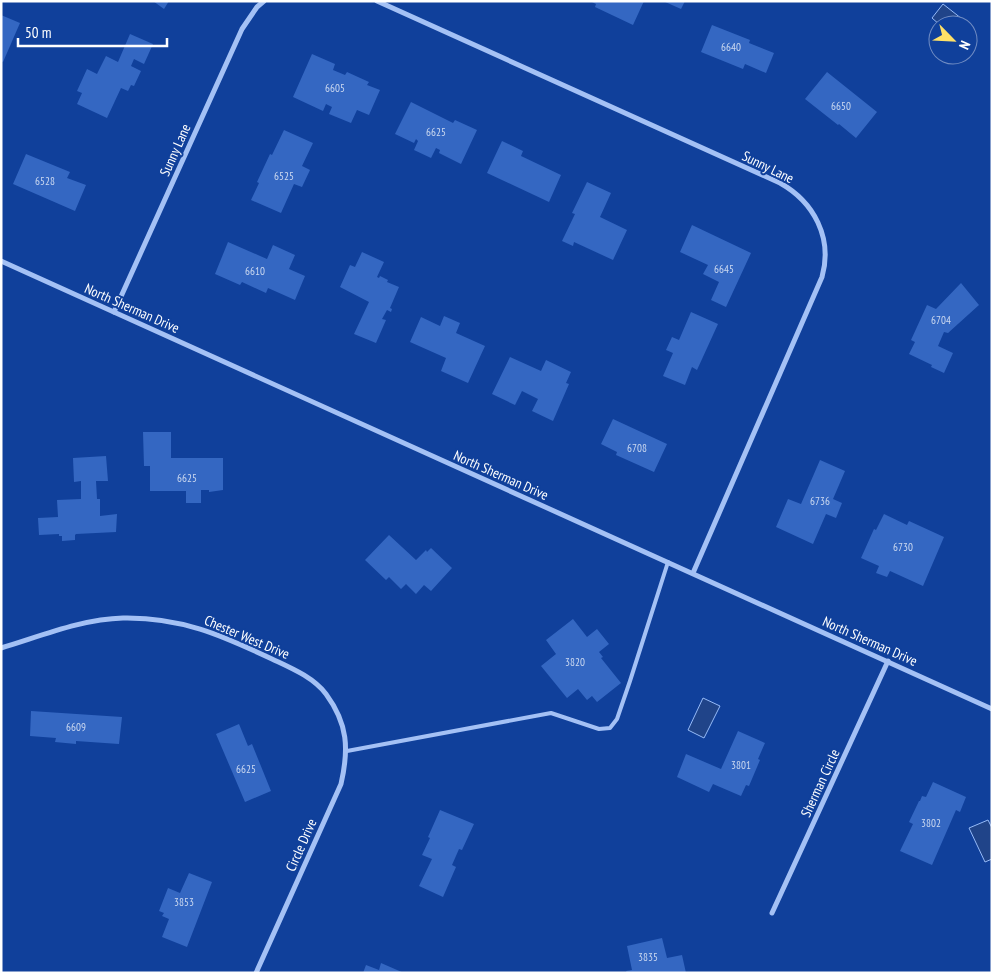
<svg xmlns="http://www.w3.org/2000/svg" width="993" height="974" viewBox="0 0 993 974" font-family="'PT Sans Narrow',sans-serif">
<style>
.water{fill:#204489;stroke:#95baf8}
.building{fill:#3467c2}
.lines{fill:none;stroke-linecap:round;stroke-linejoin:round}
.service{stroke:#a4c1f5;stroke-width:4}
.minor{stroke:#a4c1f5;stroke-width:5}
.labels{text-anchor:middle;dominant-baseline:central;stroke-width:4;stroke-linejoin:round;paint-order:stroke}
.number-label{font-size:11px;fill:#ccd9f0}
.street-label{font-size:14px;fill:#fff;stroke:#10409b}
</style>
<rect width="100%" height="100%" fill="#10409b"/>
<g class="water">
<polygon points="943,4 971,26 968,30 968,25 940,25 932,18"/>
<polygon points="703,698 720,706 704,738 688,730"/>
<polygon points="988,820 992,828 992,859 985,862 969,828"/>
</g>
<g class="building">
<polygon points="153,1 169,1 164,9"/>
<polygon points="590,1 644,1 633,25 595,7 596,4"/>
<polygon points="663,1 685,1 681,9"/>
<polygon points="1,15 20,23 3,62 1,61"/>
<polygon points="712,25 750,40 749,43 774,53 766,73 745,64 743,69 701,52"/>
<polygon points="130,34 153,44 144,64 134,59 131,66 141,71 134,86 131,85 128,91 121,88 107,118 77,104 82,93 77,91 87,69 97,74 106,56 118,62"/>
<polygon points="312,54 335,64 333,70 345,75 347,72 369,82 367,85 380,90 369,115 357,110 351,123 329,114 332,107 326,104 323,111 293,97"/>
<polygon points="827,72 877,112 856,138 839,124 838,125 805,99"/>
<polygon points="411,102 453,123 455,120 477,130 461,164 439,153 440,150 436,148 431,158 414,150 418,141 416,139 414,143 395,134"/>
<polygon points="284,130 313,143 302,166 310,170 302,187 294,184 281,213 251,200 259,183 257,182 270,154 272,155"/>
<polygon points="502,141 523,151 521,156 561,175 549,202 487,173"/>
<polygon points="26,154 70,172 67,178 86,185 75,211 13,184"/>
<polygon points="587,182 611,193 600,217 627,230 613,260 574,242 573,246 562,241 575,214 572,213"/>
<polygon points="692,225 751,253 726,307 711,300 719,282 703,274 708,265 680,252"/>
<polygon points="228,242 267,259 273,245 295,255 289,269 305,276 295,300 268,288 266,293 242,282 240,285 215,274"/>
<polygon points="362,252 384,262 377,277 379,278 380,276 388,280 387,282 399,287 390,308 392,309 391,312 387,310 382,319 386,320 376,343 354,334 369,302 340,287 350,265 355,267"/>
<polygon points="961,283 979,305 948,333 944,332 938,346 953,353 944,373 931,367 932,365 909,354 915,342 911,340 927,305 936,309"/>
<polygon points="691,312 718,324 697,370 692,367 685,385 663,376 673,353 666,350 672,337 679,340"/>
<polygon points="444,316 460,323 456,333 485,346 468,383 441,371 446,358 410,342 421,317 440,326"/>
<polygon points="510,357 541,371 546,360 571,372 566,383 569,384 553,421 532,411 538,399 522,391 515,405 492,394"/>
<polygon points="613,419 667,444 654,472 616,455 617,452 601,444"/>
<polygon points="143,432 171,432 171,458 223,458 223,490 209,492 209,490 201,490 201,503 186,503 186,491 150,491 150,466 144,466"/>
<polygon points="106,456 108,481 96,481 97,499 100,499 100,516 117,514 116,532 76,534 75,535 75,540 62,541 62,536 59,536 59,534 39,535 38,518 58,517 57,500 81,499 81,481 74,482 73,458"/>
<polygon points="820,460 845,471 833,499 842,503 836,518 826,514 813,544 776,527 788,499 801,504"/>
<polygon points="884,514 907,525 909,521 944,537 923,586 890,571 887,577 876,573 879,566 861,558 874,529 876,530"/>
<polygon points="389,535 416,560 426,550 427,552 431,548 452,568 431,591 424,585 416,594 406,584 401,589 389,577 386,580 365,560"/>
<polygon points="573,619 587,637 597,629 609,644 599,652 603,657 601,658 621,683 597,702 592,696 587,700 578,689 567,698 541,666 556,654 546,640"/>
<polygon points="31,711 122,717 119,744 76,741 76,744 55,742 56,738 30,736"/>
<polygon points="239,724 248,746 252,744 271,791 245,802 216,734"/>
<polygon points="738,731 765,743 758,759 760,760 749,786 746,785 741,796 713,784 709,792 677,777 686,754 721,769"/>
<polygon points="933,782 966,797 960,812 956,810 932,865 900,851 913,824 909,822 919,801 920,801 922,796 926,797"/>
<polygon points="440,810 474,824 462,850 459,849 452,865 456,867 443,897 419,886 432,859 422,855 430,838 428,837"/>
<polygon points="189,873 212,882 187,947 162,937 169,919 162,916 164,913 159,911 168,888 180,893"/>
<polygon points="662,938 667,958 682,955 686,973 627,973 626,971 632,970 627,946"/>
<polygon points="381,963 404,973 363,973 366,965 379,970"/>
</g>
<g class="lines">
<polyline class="service" points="347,751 551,713 599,729 610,728 617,719 630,681 668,562"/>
<g class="minor">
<path d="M377,1l403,182c34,19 53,55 42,94l-129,296"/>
<polyline points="1,261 992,709"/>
<polyline points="114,312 242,29 257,7 264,1"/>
<path d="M1,648c40,-12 81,-29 122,-30 58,-1 98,17 149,41 19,9 41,18 54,35 22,30 23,55 15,90l-85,189"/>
<polyline points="772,913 888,661"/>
</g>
</g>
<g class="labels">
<g class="number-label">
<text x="731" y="47">6640</text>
<text x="335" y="88">6605</text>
<text x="841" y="106">6650</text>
<text x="436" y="132">6625</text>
<text x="284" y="176">6525</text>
<text x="45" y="181">6528</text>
<text x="724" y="269">6645</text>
<text x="255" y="271">6610</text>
<text x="941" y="320">6704</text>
<text x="637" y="448">6708</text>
<text x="187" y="478">6625</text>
<text x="820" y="501">6736</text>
<text x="903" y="547">6730</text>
<text x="575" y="662">3820</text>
<text x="76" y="727">6609</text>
<text x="741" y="765">3801</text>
<text x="246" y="769">6625</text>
<text x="931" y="823">3802</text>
<text x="184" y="902">3853</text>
<text x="648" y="957">3835</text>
</g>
<g class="street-label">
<text transform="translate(175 150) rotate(-66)">Sunny Lane</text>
<text transform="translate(768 167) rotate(26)">Sunny Lane</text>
<text transform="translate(132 308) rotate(24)">North Sherman Drive</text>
<text transform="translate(501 475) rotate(24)">North Sherman Drive</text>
<text transform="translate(247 637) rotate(23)">Chester West Drive</text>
<text transform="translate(870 641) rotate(24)">North Sherman Drive</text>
<text transform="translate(820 783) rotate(-65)">Sherman Circle</text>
<text transform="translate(301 845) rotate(-66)">Circle Drive</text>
</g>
</g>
<rect width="993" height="974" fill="none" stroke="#ffffff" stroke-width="5"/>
<g transform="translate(953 40) rotate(114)"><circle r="24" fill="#10409b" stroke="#708cc3"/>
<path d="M0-4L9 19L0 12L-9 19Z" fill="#ffe167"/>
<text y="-8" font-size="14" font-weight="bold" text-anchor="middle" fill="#ffffff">N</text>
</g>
<path d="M18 38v8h149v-8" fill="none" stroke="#ffffff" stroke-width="2.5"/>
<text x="25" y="38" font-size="15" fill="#ffffff" stroke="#10409b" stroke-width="4" paint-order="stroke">50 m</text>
</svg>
